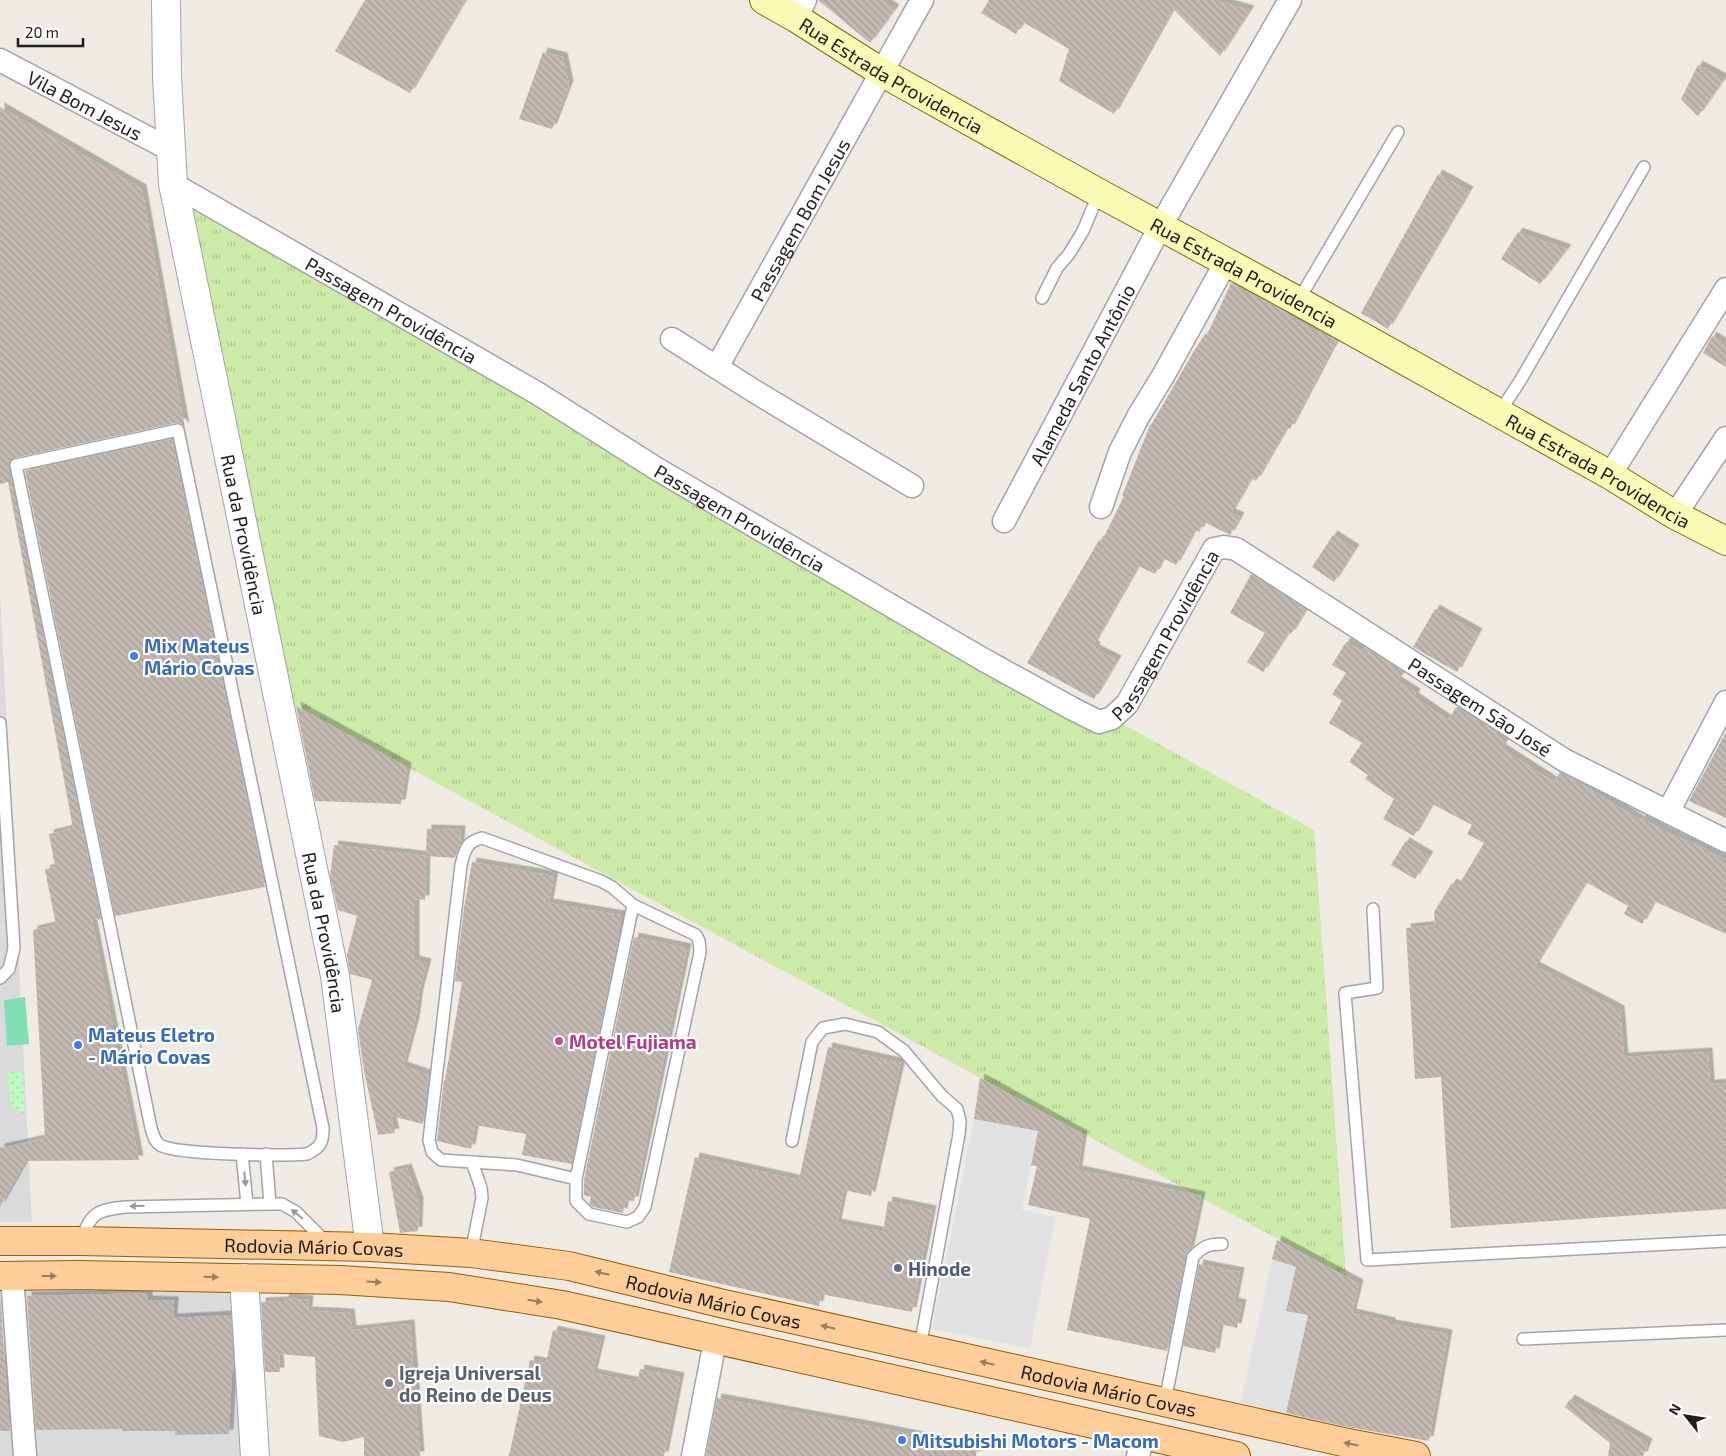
<svg xmlns="http://www.w3.org/2000/svg" width="1726" height="1456" viewBox="0 0 1726 1456" font-family="'Exo 2',sans-serif">
<style>
.residential{fill:#dbdada}
.grass{fill:url(#grass-tufts)}
.park{fill:url(#park-dots)}
.pitch{fill:#80dfb5}
.parking{fill:#e1e1e1}
.building{fill:url(#building-back-hatch);filter:url(#shadow)}
.lines{fill:none;stroke-linecap:round;stroke-linejoin:round}
.service-casing{stroke:#a4a4a4;stroke-width:14}
.minor-casing{stroke:#a4a4a4;stroke-width:25}
.tertiary-casing{stroke:#a4a4a4;stroke-width:30}
.secondary-casing{stroke:#6f7503;stroke-width:30}
.primary-casing{stroke:#975d00;stroke-width:30}
.service{stroke:#fff;stroke-width:11}
.minor{stroke:#fff;stroke-width:22}
.tertiary{stroke:#fff;stroke-width:28}
.secondary{stroke:#fafab6;stroke-width:28}
.primary{stroke:#fdcd9a;stroke-width:28}
.oneway{fill:#999}
.oneway2{fill:#987e62}
.shop-dot{fill:#3f7fe0;stroke:#fff;stroke-width:2}
.hotel-dot{fill:#d1479c;stroke:#fff;stroke-width:2}
.service-dot{fill:#5c6f8a;stroke:#fff;stroke-width:2}
.worship-dot{fill:#6b7280;stroke:#fff;stroke-width:2}
.labels{text-anchor:middle;dominant-baseline:central;stroke-width:4.5;stroke-linejoin:round;paint-order:stroke}
.street-label{font-size:19px;fill:#1d1d1d;stroke:#fff}
.shop-label{font-size:19px;font-weight:bold;fill:#366cbe;stroke:#fff;text-anchor:start}
.hotel-label{font-size:19px;font-weight:bold;fill:#b23c85;stroke:#fff;text-anchor:start}
.service-label{font-size:19px;font-weight:bold;fill:#4e5e75;stroke:#fff;text-anchor:start}
.worship-label{font-size:19px;font-weight:bold;fill:#5b616d;stroke:#fff;text-anchor:start}
</style>
<defs>
<pattern id="grass-tufts" width="24" height="20" patternUnits="userSpaceOnUse" patternTransform="scale(1.25)"><rect width="24" height="20" fill="#cceaa8"/><path d="M3 7l-1-3M5 7V3M7 7l1-3M15 17l-1-3M17 17v-4M19 17l1-3" fill="none" stroke="#afc890"/></pattern>
<pattern id="park-dots" width="8" height="8" patternUnits="userSpaceOnUse" patternTransform="scale(1.25)"><rect width="8" height="8" fill="#bffac1"/><path d="M2 2h.1M6 6h.1" fill="none" stroke="#a4d6a5" stroke-width="1.8" stroke-linecap="round"/></pattern>
<pattern id="building-back-hatch" width="6" height="6" patternUnits="userSpaceOnUse" patternTransform="scale(1.25)"><rect width="6" height="6" fill="#c3b9b2"/><path d="M-1 5l2 2M0 0l6 6M5-1l2 2" fill="none" stroke="#a79f99"/></pattern>
<filter id="shadow"><feDropShadow dx="4.5" dy="-4.5" stdDeviation="0" flood-color="#0004"/></filter>
</defs>
<rect width="100%" height="100%" fill="#efeae3"/>
<g class="residential">
<polygon points="0,592 32,1222 0,1222"/>
<polygon points="0,1266 236,1275 247,1456 0,1456"/>
</g>
<polygon class="grass" points="191,207 1314,830 1346,1276 291,704"/>
<polygon class="park" points="22,1071 25,1115 11,1105 7,1072"/>
<polygon class="pitch" points="25,997 29,1044 7,1046 4,1000"/>
<g class="parking">
<polygon points="974,1119 1038,1131 1022,1210 1056,1217 1030,1348 932,1329"/>
<polygon points="1272,1259 1296,1267 1286,1311 1308,1315 1286,1414 1240,1403"/>
</g>
<g class="building">
<polygon points="365,0 465,0 410,93 335,51"/>
<polygon points="818,0 881,0 895,9 870,43"/>
<polygon points="989,0 1214,0 1250,10 1220,56 1173,9 1114,114 1059,81 1069,49 1023,22 1016,34 981,13"/>
<polygon points="543,52 563,57 569,85 552,129 519,119"/>
<polygon points="1698,65 1724,79 1698,116 1681,99"/>
<polygon points="0,107 142,189 185,428 181,423 176,423 14,458 9,463 101,919 92,920 139,1160 26,1161 0,1207 0,1148 45,1138 33,930 56,925 45,870 55,866 49,834 73,828 8,482 0,484"/>
<polygon points="1438,174 1469,191 1388,329 1361,313"/>
<polygon points="1518,232 1567,249 1540,284 1501,259"/>
<polygon points="1231,283 1276,307 1318,333 1319,331 1337,340 1290,429 1287,427 1256,481 1251,478 1231,513 1240,517 1230,535 1204,522 1199,532 1195,529 1176,565 1163,558 1155,574 1138,566 1093,645 1096,646 1095,649 1117,660 1094,699 1027,663 1099,540 1102,541 1124,496 1122,496 1150,425 1151,425 1194,351 1205,334 1207,335"/>
<polygon points="1712,336 1726,345 1726,367 1703,353"/>
<polygon points="172,439 265,887 115,916 25,471"/>
<polygon points="1333,535 1355,549 1334,582 1312,567"/>
<polygon points="1251,574 1306,609 1291,634 1288,633 1263,672 1247,662 1265,633 1230,613"/>
<polygon points="1435,609 1478,633 1457,672 1413,647"/>
<polygon points="1346,642 1362,651 1365,647 1403,672 1397,681 1416,693 1414,697 1448,720 1456,707 1507,739 1501,748 1554,782 1560,772 1580,783 1641,821 1642,818 1666,832 1706,849 1705,850 1726,860 1726,934 1654,901 1642,924 1624,914 1628,906 1586,882 1535,966 1620,1010 1624,1057 1708,1052 1710,1084 1726,1083 1726,1209 1451,1228 1441,1077 1415,1079 1406,928 1435,925 1434,912 1452,883 1458,886 1484,843 1467,834 1472,825 1432,804 1414,836 1383,819 1394,799 1365,779 1368,775 1349,762 1362,743 1329,723 1342,701 1332,694 1346,673 1332,665"/>
<polygon points="296,706 407,767 401,804 315,801"/>
<polygon points="1726,732 1726,818 1689,801"/>
<polygon points="427,829 461,830 460,844 455,858 426,856"/>
<polygon points="1405,842 1429,856 1415,879 1391,865"/>
<polygon points="334,845 426,856 425,900 415,899 415,960 427,963 419,993 415,1022 403,1066 429,1075 423,1124 391,1116 395,1133 378,1135 364,1071 358,1029 372,980 350,974 347,955 357,916 338,910 330,876"/>
<polygon points="472,862 554,876 549,903 621,915 618,934 619,934 572,1164 522,1155 526,1134 475,1125 471,1149 437,1141 444,1080 445,1080 462,982 455,981 464,908"/>
<polygon points="634,937 687,948 634,1201 625,1200 623,1213 593,1207 589,1204 591,1197 584,1195 584,1180"/>
<polygon points="828,1047 901,1063 871,1196 844,1190 837,1223 883,1232 888,1201 932,1210 912,1312 821,1294 819,1306 669,1272 695,1157 799,1180"/>
<polygon points="980,1078 1083,1135 1078,1170 1201,1196 1190,1249 1186,1256 1167,1351 1067,1330 1090,1219 1028,1205 1037,1166 1031,1166 1038,1131 974,1119"/>
<polygon points="407,1168 419,1202 418,1231 400,1233 389,1172"/>
<polygon points="1277,1240 1359,1284 1352,1313 1391,1322 1391,1324 1448,1334 1429,1441 1348,1427 1286,1413 1308,1315 1286,1311 1296,1267 1272,1259"/>
<polygon points="1199,1264 1240,1272 1234,1302 1242,1304 1237,1328 1220,1324 1215,1353 1183,1346"/>
<polygon points="148,1293 148,1300 174,1301 173,1318 231,1315 234,1374 232,1374 229,1434 175,1435 175,1431 122,1431 122,1429 36,1430 27,1296"/>
<polygon points="0,1297 10,1431 0,1431"/>
<polygon points="285,1298 309,1300 308,1311 350,1313 352,1330 410,1324 420,1456 364,1456 364,1437 343,1442 319,1436 315,1357 279,1354 280,1372 265,1372 261,1302 284,1301"/>
<polygon points="553,1330 601,1340 593,1373 637,1382 640,1369 680,1377 664,1456 509,1456 530,1360 546,1363"/>
<polygon points="717,1398 870,1426 977,1448 976,1456 706,1456"/>
<polygon points="1570,1399 1648,1443 1643,1456 1608,1456 1610,1443 1565,1407"/>
</g>
<g class="lines">
<g class="service-casing">
<g id="service">
<polyline points="1042,298 1057,268 1069,254 1083,231 1099,193"/>
<polyline points="1298,301 1398,132"/>
<polyline points="1499,413 1520,381 1644,167"/>
<path d="M178,430l145,698c0,15 -2,19 -16,26 -22,2 -131,1 -147,-9 -6,-4 -7,-11 -9,-17l-135,-663z"/>
<polyline points="0,723 14,948 9,969 0,978"/>
<path d="M482,838l119,43 11,6 21,18 63,30 3,6 1,11 -55,255 -7,10 -11,5 -38,-8 -13,-13v-22l-59,-14 -76,-5 -9,-8 -3,-12 32,-275c4,-15 5,-23 21,-27z"/>
<polyline points="1373,909 1377,988 1345,993 1367,1260 1726,1241"/>
<polyline points="792,1141 812,1042 823,1028 845,1024 878,1032 904,1051 942,1096 957,1109 960,1121 959,1134 920,1347"/>
<polyline points="242,1154 247,1204"/>
<polyline points="266,1154 270,1204"/>
<polyline points="576,1179 633,905"/>
<path d="M81,1241c9,-28 16,-31 44,-34l145,-3h12l14,8 31,31"/>
<polyline points="471,1253 482,1198 481,1188 472,1162"/>
<polyline points="1523,1339 1726,1330"/>
<path d="M1165,1402l28,-145c9,-10 15,-13 29,-13"/>
</g>
</g>
<g class="minor-casing">
<g id="minor">
<polyline points="796,18 805,0"/>
<path id="s1" d="M0,60l171,90"/>
<path id="s2" d="M173,184l364,209 120,76 327,191 89,49 26,13 13,-4 15,-14 87,-155 10,-2 12,2 328,211 162,81"/>
<polyline points="672,339 754,391 912,486"/>
<path id="s3" d="M717,367l205,-367"/>
<polyline points="1610,475 1726,289"/>
<polyline points="1101,507 1120,452 1139,415 1163,376 1226,262"/>
<polyline points="1675,515 1726,438"/>
<path id="s4" d="M1004,521l156,-294 130,-227"/>
<polyline points="1668,812 1726,702"/>
<polyline points="12,1276 25,1456"/>
<polyline points="693,1456 715,1341"/>
<polyline points="1138,1456 1143,1435"/>
</g>
</g>
<g class="tertiary-casing">
<g id="tertiary">
<path id="s5" d="M166,0l1,77 6,107 162,792 35,271"/>
<polyline points="244,1278 255,1456"/>
</g>
</g>
<g class="secondary-casing">
<g id="secondary">
<path id="s6" d="M764,0l32,18 87,55 216,120 199,108 312,174 65,40 51,26"/>
</g>
</g>
<g class="primary-casing">
<g id="primary">
<path id="s7" d="M0,1241h81l289,6 101,6 98,13 155,38 619,138 73,14"/>
<polyline points="0,1276 79,1275 340,1280 449,1287 562,1305 1236,1456"/>
</g>
</g>
<use href="#service" class="service"/>
<use href="#minor" class="minor"/>
<use href="#tertiary" class="tertiary"/>
<use href="#secondary" class="secondary"/>
<use href="#primary" class="primary"/>
</g>
<defs><path id="oneway-solid" d="M-6-.8H1V-3.2L6.5 0L1 3.2V.8H-6Z" transform="scale(1.25)"/></defs>
<g class="oneway">
<use href="#oneway-solid" transform="translate(245 1179) rotate(84)"/>
<use href="#oneway-solid" transform="translate(137 1206) rotate(179)"/>
<use href="#oneway-solid" transform="translate(297 1214) rotate(-141)"/>
</g>
<g class="oneway2">
<use href="#oneway-solid" transform="translate(602 1273) rotate(-167)"/>
<use href="#oneway-solid" transform="translate(49 1276)"/>
<use href="#oneway-solid" transform="translate(211 1277) rotate(1)"/>
<use href="#oneway-solid" transform="translate(374 1282) rotate(4)"/>
<use href="#oneway-solid" transform="translate(535 1301) rotate(9)"/>
<use href="#oneway-solid" transform="translate(828 1327) rotate(-167)"/>
<use href="#oneway-solid" transform="translate(987 1363) rotate(-167)"/>
<use href="#oneway-solid" transform="translate(1351 1444) rotate(-169)"/>
</g>
<g class="shop-dot">
<circle cx="134" cy="656" r="5"/>
<circle cx="78" cy="1045" r="5"/>
<circle cx="902" cy="1440" r="5"/>
</g>
<circle class="hotel-dot" cx="559" cy="1041" r="5"/>
<circle class="service-dot" cx="898" cy="1268" r="5"/>
<circle class="worship-dot" cx="389" cy="1383" r="5"/>
<g class="labels">
<g class="street-label">
<text stroke="none"><textPath href="#s6" startOffset="148">Rua Estrada Providencia</textPath></text>
<text stroke="none"><textPath href="#s1" startOffset="96">Vila Bom Jesus</textPath></text>
<text stroke="none"><textPath href="#s3" startOffset="169">Passagem Bom Jesus</textPath></text>
<text stroke="none"><textPath href="#s6" startOffset="552">Rua Estrada Providencia</textPath></text>
<text stroke="none"><textPath href="#s2" startOffset="252">Passagem Providência</textPath></text>
<text stroke="none"><textPath href="#s4" startOffset="166">Alameda Santo Antônio</textPath></text>
<text stroke="none"><textPath href="#s6" startOffset="958">Rua Estrada Providencia</textPath></text>
<text stroke="none"><textPath href="#s2" startOffset="658">Passagem Providência</textPath></text>
<text stroke="none"><textPath href="#s5" startOffset="542">Rua da Providência</textPath></text>
<text stroke="none"><textPath href="#s2" startOffset="1184">Passagem Providência</textPath></text>
<text stroke="none"><textPath href="#s2" startOffset="1596">Passagem São José</textPath></text>
<text stroke="none"><textPath href="#s5" startOffset="948">Rua da Providência</textPath></text>
<text stroke="none"><textPath href="#s7" startOffset="314">Rodovia Mário Covas</textPath></text>
<text stroke="none"><textPath href="#s7" startOffset="719">Rodovia Mário Covas</textPath></text>
<text stroke="none"><textPath href="#s7" startOffset="1124">Rodovia Mário Covas</textPath></text>
</g>
<g class="shop-label">
<text x="144" y="645">Mix Mateus<tspan x="144" dy="22">Mário Covas</tspan></text>
<text x="88" y="1034">Mateus Eletro<tspan x="88" dy="22">- Mário Covas</tspan></text>
<text x="912" y="1440">Mitsubishi Motors - Macom</text>
</g>
<g class="hotel-label">
<text x="569" y="1041">Motel Fujiama</text>
</g>
<g class="service-label">
<text x="908" y="1268">Hinode</text>
</g>
<g class="worship-label">
<text x="399" y="1372">Igreja Universal<tspan x="399" dy="22">do Reino de Deus</tspan></text>
</g>
</g>
<g transform="translate(1686 1416) rotate(300)" stroke="#ffffff" stroke-width="4" paint-order="stroke">
<path d="M0-4L9 19L0 12L-9 19Z" fill="#1d1d1d"/>
<text y="-8" font-size="14" font-weight="bold" text-anchor="middle" fill="#1d1d1d">N</text>
</g>
<path d="M18 38v8h65v-8" fill="none" stroke="#1d1d1d" stroke-width="2.5"/>
<text x="25" y="38" font-size="15" fill="#1d1d1d" stroke="#ffffff" stroke-width="4" paint-order="stroke">20 m</text>
</svg>
